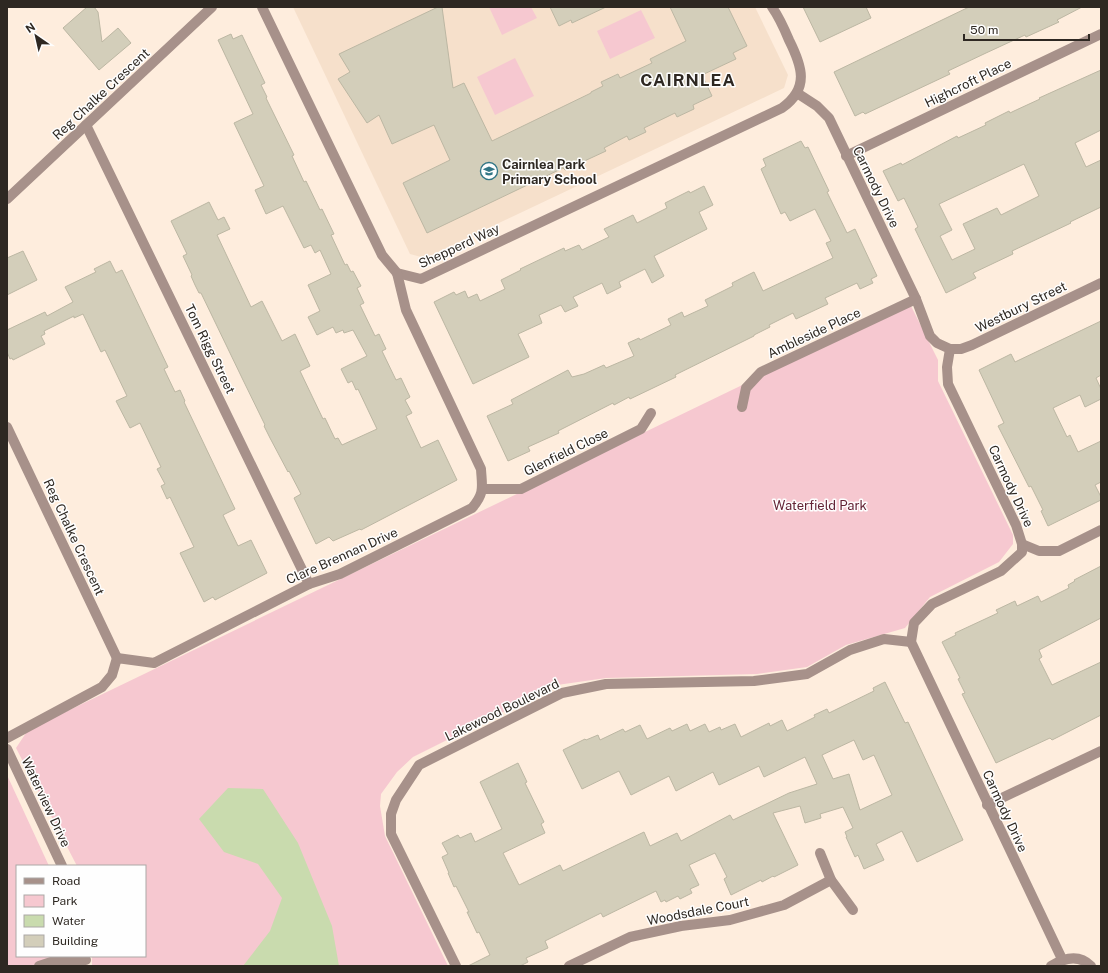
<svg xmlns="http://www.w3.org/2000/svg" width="1108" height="973" viewBox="0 0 1108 973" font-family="'Public Sans',sans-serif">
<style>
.built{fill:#f6e0cb}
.green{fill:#f6c8d0}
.water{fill:#c9dbae}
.building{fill:#d3ceba;stroke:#bcb7a3;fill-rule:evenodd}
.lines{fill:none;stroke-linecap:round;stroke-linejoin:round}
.street{stroke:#a7918a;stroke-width:10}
.labels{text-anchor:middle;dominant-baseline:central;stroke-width:3;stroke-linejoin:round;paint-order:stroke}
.street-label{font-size:13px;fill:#2e2822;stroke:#fefefe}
.poi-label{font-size:13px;font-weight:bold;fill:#2e2822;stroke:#fefefe;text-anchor:start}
.park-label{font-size:13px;fill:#632335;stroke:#fefefe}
.district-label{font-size:17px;font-weight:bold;letter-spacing:1px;fill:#2e2822;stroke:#fefefe}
</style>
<rect width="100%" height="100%" fill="#feeddd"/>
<polygon class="built" points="293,7 755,7 788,75 784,88 425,258 410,254"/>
<g class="green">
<polygon points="489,7 531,7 537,18 502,35"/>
<polygon points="641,10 655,38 610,59 597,31"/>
<polygon points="515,58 534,96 495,115 477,77"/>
<polygon points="910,304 938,360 938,381 1013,535 1013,544 999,562 930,597 905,628 846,645 807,667 757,674 606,678 557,685 413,757 397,772 381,794 380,806 385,836 448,966 92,966 92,956 145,956 145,866 77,866 16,748 28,730"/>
<polygon points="7,775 49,866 17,866 17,956 71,956 75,966 7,966"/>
</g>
<polygon class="water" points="228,788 263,789 298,843 332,926 339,966 243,966 270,931 282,898 258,864 224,852 199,819"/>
<g class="building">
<polygon points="87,7 94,7 98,12 102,42 118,28 131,43 99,70 63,28"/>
<polygon points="438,7 442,7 453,88 464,83 492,141 591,93 591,92 603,86 601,82 618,74 620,78 652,63 650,59 686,41 670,7 728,7 747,46 733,53 736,59 702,75 712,96 693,105 694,109 677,117 675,113 644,128 646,132 629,140 627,136 604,148 606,151 565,170 563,168 427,233 403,183 450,160 434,125 392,144 379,115 367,123 338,79 350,72 339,54"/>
<polygon points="550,7 606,7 572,23 571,20 559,26"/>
<polygon points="803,7 866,7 871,18 820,42"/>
<polygon points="969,7 1082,7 1057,20 1059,22 1026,37 1025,35 986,53 948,71 950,74 865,114 863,112 855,116 834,72"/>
<polygon points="231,34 233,39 242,35 265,83 261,85 267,97 266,98 294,155 292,156 304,182 306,181 320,210 322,209 334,234 331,235 345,265 347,264 351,272 353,271 361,286 357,288 364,303 360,305 375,336 379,334 386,349 382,351 396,380 401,378 410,397 405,400 412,413 406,416 421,448 438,440 457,480 361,530 360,529 333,541 329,537 316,544 294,498 301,494 289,471 288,472 270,438 264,426 265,425 243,380 201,293 199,293 195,285 191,276 192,275 183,256 187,254 171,221 209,202 218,220 224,217 230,229 217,235 251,307 262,301 282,341 295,334 310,366 300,371 323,419 325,418 335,439 338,438 342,445 377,429 358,389 356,390 352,381 348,383 341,369 367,356 353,330 344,333 343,330 336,333 333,327 317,335 308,317 320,311 308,285 331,274 320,250 315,253 311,245 304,248 283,206 266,214 255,190 264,186 234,123 253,114 218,40"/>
<path d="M1101,70v60l-26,13 11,24 15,-7v47l-31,15 1,1 -59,28 1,3 -40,19 3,5 -30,15 -31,-64 3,-2 -14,-29 -6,3 -15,-30 18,-8 1,2 55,-29 1,2 28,-13 -1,-2 24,-12 1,2 4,-2 26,-12 -1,-1zM1024,164l15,32 -38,19 -4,-7 -34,16 12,25 -23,11 -12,-24 12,-6 -13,-26z"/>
<polygon points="801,141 805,148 808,147 829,191 827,192 847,233 855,229 877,276 871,279 873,283 860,289 857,283 825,298 828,304 796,319 793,313 769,325 770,327 754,335 754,336 675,375 676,377 630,399 629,397 614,405 613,403 558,431 559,433 528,447 530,451 508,461 487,416 513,404 511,400 568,370 572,377 584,374 604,365 606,368 634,356 628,343 639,338 640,340 671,325 668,319 682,312 684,317 708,306 705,300 733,286 732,283 754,272 763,291 833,258 826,243 831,241 815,209 790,221 785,212 781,214 761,169 766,166 763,159"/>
<polygon points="704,186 713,205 699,212 707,229 654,256 664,276 652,283 645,269 619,282 621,287 607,294 602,283 573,297 578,306 565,312 561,305 539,315 542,323 518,334 529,357 473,384 434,302 454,292 456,295 465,291 468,298 477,294 480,301 505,289 501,280 521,270 520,269 564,248 565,251 579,245 582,250 609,237 604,229 633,215 637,223 667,208 665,203 689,191 690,193"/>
<polygon points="23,251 37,280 7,295 7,258"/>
<polygon points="110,261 116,273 122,270 168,367 164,369 175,392 180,390 185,401 184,402 235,509 223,515 238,546 251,540 267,573 215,600 213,597 204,602 180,553 194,547 170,497 167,499 161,486 165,484 157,469 161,467 140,423 130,428 116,401 127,396 105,350 101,352 83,314 74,318 74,316 44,331 45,334 41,336 45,344 13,360 12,358 10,359 7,352 7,330 45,312 47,316 73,302 65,287 96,272 94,269"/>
<polygon points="1101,321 1101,375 1096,378 1101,389 1101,399 1085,407 1080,395 1053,408 1067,437 1070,435 1078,452 1101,441 1101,482 1095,485 1101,497 1101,500 1048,526 1041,511 1043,510 1031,486 1029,487 998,426 1004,423 979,370 1011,354 1015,362"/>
<polygon points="1101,566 1101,618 1039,650 1042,657 1039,659 1052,685 1101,662 1101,715 1058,737 1052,740 1050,738 996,763 962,694 965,693 958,679 960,678 942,642 956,635 955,633 998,613 996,610 1015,601 1017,606 1038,596 1041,602 1069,588 1068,585 1075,581 1074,580"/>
<path d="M885,682l20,41 3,-1 55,118 -46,22 -15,-31 -26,13 8,16 -20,9 -6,-14 -3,2 -9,-20h1l-2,-5 8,-4 -10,-21 -23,7 1,4 -16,5 -5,-17 -27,7 25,52 -24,12 -1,-1 -11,6 -1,-2 -30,15 -7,-16 3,-2 -12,-24 -26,12 10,20 -9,4 2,4 -12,6 -2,-3 -12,6 -1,-2 -4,2 -5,-11 -53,26 -2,-4 -56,28 3,7 -22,10 2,4 -8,4h-52l22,-11 -11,-23 -2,1 -10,-21h2l-13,-26 -2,1 -6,-14h1l-7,-16 6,-3 -6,-11 16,-8 2,3 11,-5 4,9 27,-13 -22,-47 38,-19 9,19 -2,1 19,39 -3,2 4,9 -42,20 16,32 41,-20 3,6 81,-39 6,14 27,-13 4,8 49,-26 3,5 56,-27 28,-9 -12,-27 -41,20 -5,-11 -40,19 -6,-13 -37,19 -7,-15 -38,19 -12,-24 -37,18 -19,-39 22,-11 1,1 12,-5 2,5 23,-11 2,3 15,-7 7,14 23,-11 2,3 15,-7 3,7 15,-7 4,8 11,-5 1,3 14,-6 6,13 28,-14 1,3 12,-6 5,11 28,-14 -1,-2 13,-6 2,4 45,-22 -1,-3zM854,740l9,20 11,-5 18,40 -32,15 -11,-36 -16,5 -11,-24z"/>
</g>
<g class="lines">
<g class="street">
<path d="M262,7l120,248 15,18 24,6 361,-171c28,-20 20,-42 7,-68 -5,-12 -10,-23 -17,-33"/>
<polyline points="797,93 817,106 829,118 916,299 930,336 937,343 950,349 947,367 948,384 1016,525 1022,544 1022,552 1001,571 932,604 914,623 911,642 1062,959"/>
<polyline points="86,125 309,584"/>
<polyline points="846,156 1101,34"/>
<polyline points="7,199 212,7"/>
<polyline points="950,349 961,349 972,345 1101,283"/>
<polyline points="742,407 746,388 761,372 916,299"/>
<polyline points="7,427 117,658"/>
<polyline points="482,489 521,489 641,429 651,413"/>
<polyline points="1022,544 1039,551 1059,551 1101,530"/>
<path d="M7,738l95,-51 10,-12 5,-17 37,5 155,-79 31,-10 132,-66c13,-15 10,-21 9,-39l-75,-159 -9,-37"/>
<polyline points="7,749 62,866"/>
<polyline points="987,805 1101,751"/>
<polyline points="820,853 831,880 853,910"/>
<polyline points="39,966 57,960 86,960"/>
<polyline points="456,966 391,834 391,814 396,800 419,765 562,693 606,684 754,681 807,674 850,650 884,639 911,642"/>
<polyline points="569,966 630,937 681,926 730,920 784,905 831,880"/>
<path d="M1051,966c13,-8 28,-12 40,0"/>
</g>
</g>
<defs>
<g id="school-ring" transform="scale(0.9)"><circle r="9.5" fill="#fefefe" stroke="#317585" stroke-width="1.5"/><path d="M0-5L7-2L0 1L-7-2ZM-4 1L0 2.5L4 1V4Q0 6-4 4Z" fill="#317585"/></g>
</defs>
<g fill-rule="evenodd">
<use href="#school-ring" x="489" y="171"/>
</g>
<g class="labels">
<g class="street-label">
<text transform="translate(968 83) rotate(-26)">Highcroft Place</text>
<text transform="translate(101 94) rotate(-43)">Reg Chalke Crescent</text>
<text transform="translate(876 187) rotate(64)">Carmody Drive</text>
<text transform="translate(459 246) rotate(-25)">Shepperd Way</text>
<text transform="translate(1021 307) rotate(-26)">Westbury Street</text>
<text transform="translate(814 333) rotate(-25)">Ambleside Place</text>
<text transform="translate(210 349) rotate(64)">Tom Rigg Street</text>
<text transform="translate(566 452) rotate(-26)">Glenfield Close</text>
<text transform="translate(1011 486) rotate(65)">Carmody Drive</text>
<text transform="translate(74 537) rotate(65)">Reg Chalke Crescent</text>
<text transform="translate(342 556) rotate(-24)">Clare Brennan Drive</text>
<text transform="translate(502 710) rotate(-26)">Lakewood Boulevard</text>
<text transform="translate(46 802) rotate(65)">Waterview Drive</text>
<text transform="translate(1005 811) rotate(65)">Carmody Drive</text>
<text transform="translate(698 911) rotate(-11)">Woodsdale Court</text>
</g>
<g class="poi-label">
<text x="502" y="164">Cairnlea Park<tspan x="502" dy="15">Primary School</tspan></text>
</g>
<g class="park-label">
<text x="820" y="505">Waterfield Park</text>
</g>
<g class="district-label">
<text x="688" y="80">CAIRNLEA</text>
</g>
</g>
<rect width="1108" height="973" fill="none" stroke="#2e2822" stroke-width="16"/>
<rect x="16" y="865" width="130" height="92" fill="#fefefe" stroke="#aba8a6"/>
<rect x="24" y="878" width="20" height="6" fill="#a7918a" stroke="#aba8a6"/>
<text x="52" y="885" font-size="12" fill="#2e2822">Road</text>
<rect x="24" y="895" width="20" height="12" fill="#f6c8d0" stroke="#aba8a6"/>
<text x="52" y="905" font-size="12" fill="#2e2822">Park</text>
<rect x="24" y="915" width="20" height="12" fill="#c9dbae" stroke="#aba8a6"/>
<text x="52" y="925" font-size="12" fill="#2e2822">Water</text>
<rect x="24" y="935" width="20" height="12" fill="#d3ceba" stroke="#aba8a6"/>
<text x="52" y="945" font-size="12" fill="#2e2822">Building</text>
<g transform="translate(36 36) rotate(326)" stroke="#fefefe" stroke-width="3" paint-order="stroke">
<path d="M0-3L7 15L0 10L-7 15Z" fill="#2e2822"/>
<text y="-6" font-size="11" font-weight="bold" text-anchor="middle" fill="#2e2822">N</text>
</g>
<path d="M964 34v6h125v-6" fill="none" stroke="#2e2822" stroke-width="2"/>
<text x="970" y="34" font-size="12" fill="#2e2822" stroke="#fefefe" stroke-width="3" paint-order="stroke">50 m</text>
</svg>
